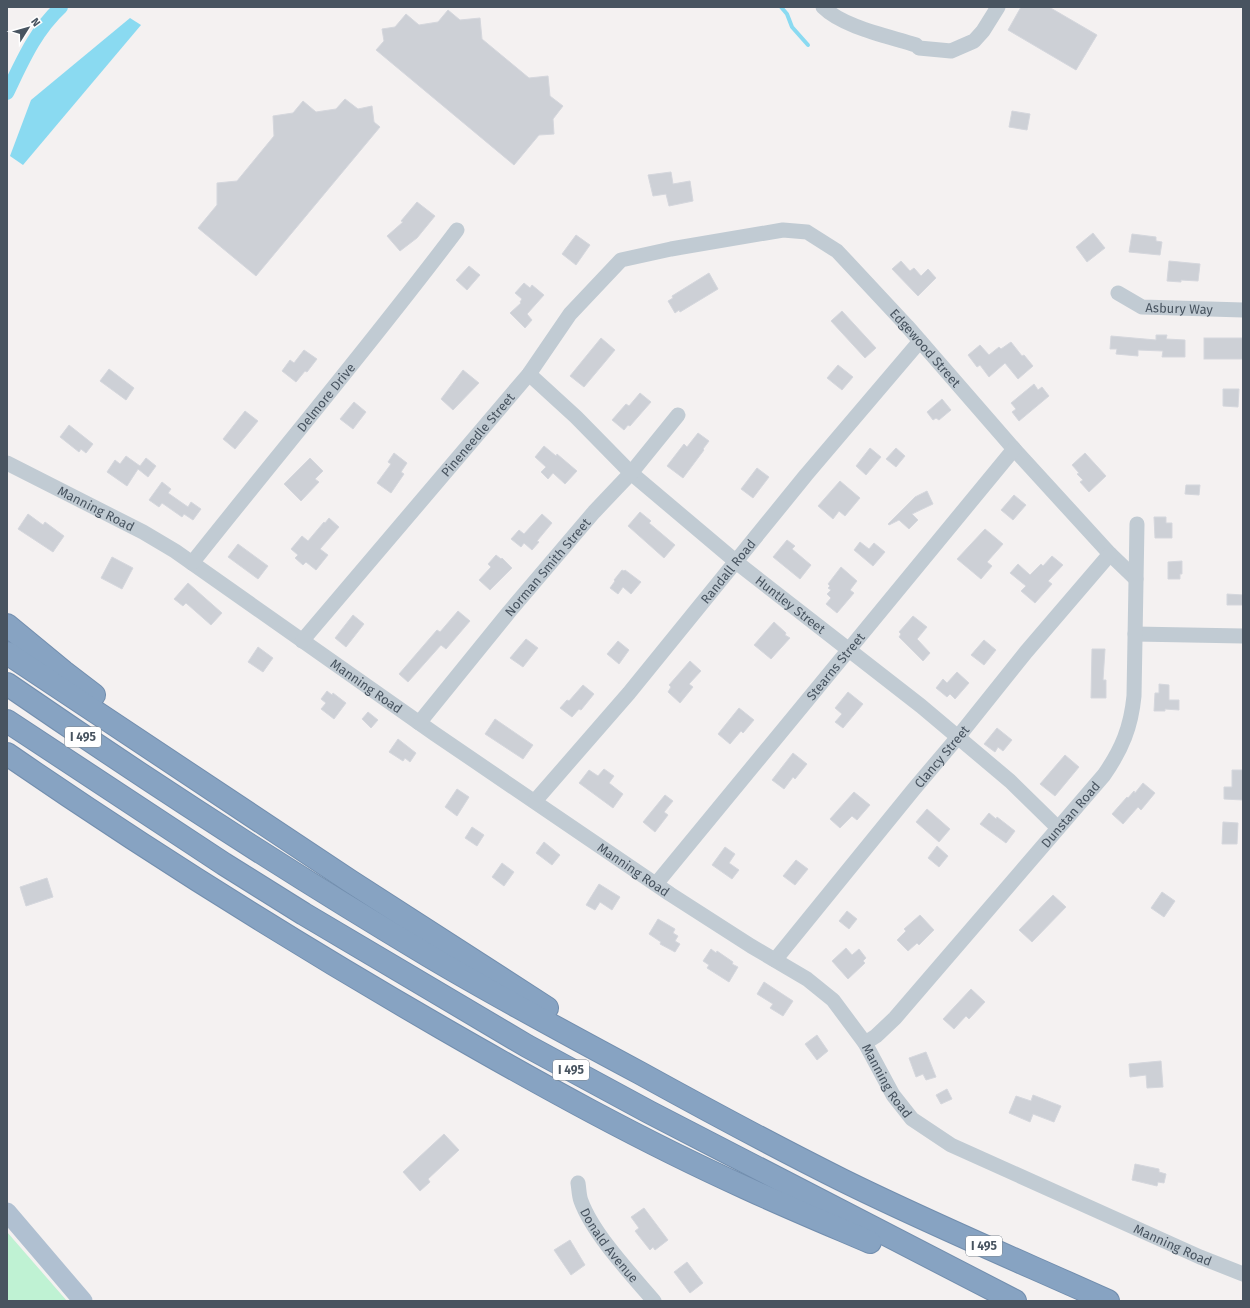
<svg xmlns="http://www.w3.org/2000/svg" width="1250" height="1308" viewBox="0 0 1250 1308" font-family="'Fira Sans',sans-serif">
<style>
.green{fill:#bff2d3}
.water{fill:#8adaf1}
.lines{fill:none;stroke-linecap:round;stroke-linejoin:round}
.stream{stroke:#8adaf1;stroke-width:4}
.canal{stroke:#8adaf1;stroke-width:14}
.building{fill:#cdd0d6;stroke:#d5d7dd}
.highway-casing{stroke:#728eae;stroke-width:24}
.minor{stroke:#c1cbd3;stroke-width:15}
.major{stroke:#b0c0d1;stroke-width:19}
.highway{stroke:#87a3c2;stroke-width:22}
.labels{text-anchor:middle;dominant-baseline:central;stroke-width:3;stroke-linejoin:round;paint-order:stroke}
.shield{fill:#fff;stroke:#7f8790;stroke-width:1}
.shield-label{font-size:12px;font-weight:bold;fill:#485460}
.street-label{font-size:13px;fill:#485460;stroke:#fff}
</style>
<rect width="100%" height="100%" fill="#f4f1f1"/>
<polygon class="green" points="7,1232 67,1301 7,1301"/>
<polygon class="water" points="130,18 141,25 23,165 10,156 31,100"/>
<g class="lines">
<polyline class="stream" points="781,7 787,14 792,27 808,45"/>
<path class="canal" d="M7,93c15,-31 28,-62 54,-86"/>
</g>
<g class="building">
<polygon points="1021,7 1049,7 1097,35 1076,70 1008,30"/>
<polygon points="448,10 460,20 480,18 482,39 529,78 548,76 550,96 563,106 553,119 554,134 539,135 514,165 376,50 384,41 382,29 395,27 406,14 419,25 438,22"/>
<polygon points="345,99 358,109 372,106 374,122 380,127 256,276 198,228 217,205 217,183 237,181 274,136 273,116 293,113 303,101 316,112 336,109"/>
<polygon points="1012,111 1030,114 1027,130 1009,127"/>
<polygon points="671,172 673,184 690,181 693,201 669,206 666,194 653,196 648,175"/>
<polygon points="417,202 435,216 417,238 400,251 387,236 403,222 401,221"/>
<polygon points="1093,233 1105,248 1087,262 1076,247"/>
<polygon points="1132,234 1156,237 1156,241 1162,242 1160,255 1129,252"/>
<polygon points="576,235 590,245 576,265 562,254"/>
<polygon points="901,261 910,271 914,268 921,276 928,269 936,278 918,296 892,269"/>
<polygon points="1169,261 1200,264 1198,281 1181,280 1181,282 1167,281"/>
<polygon points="469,266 480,275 467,290 456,280"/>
<polygon points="709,273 718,289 680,312 679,310 675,313 668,301 673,298 672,296"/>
<polygon points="524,283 530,288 532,285 544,295 527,314 532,320 525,328 510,313 521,303 520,302 522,299 515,293"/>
<polygon points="842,311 876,348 865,358 831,321"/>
<polygon points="1156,335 1167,335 1166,339 1185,340 1185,357 1162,357 1163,351 1138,350 1138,356 1116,354 1117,349 1110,349 1111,336 1156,340"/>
<polygon points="601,338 615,350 584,387 570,376"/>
<rect x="1204" y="338" width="39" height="21"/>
<polygon points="1011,342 1022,356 1024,355 1033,366 1018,379 1005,363 989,377 980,365 977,367 968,355 980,345 989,355 999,347 1001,349"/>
<polygon points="304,350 317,359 307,372 305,371 296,382 282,371 290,360 294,363"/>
<polygon points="838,365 853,377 842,390 827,378"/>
<polygon points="109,369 134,388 126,400 100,381"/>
<polygon points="463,370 479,383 453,410 441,399"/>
<polygon points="1034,384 1038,390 1042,387 1049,396 1019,421 1012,412 1016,409 1011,403"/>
<polygon points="1223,389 1239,389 1238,407 1223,406"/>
<polygon points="640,393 651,402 630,426 628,425 624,430 612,420 626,404 629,406"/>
<polygon points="942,399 951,410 939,420 936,418 933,420 927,412"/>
<polygon points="354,402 366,412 353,429 340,419"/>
<polygon points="245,411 258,421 235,449 223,439"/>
<polygon points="69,425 93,444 86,453 81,449 79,452 60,437"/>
<polygon points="698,433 709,441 703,449 704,450 683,478 667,466 684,444 687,447"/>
<polygon points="544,446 556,456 557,454 577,471 565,484 553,473 548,479 541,472 546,467 535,457"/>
<polygon points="870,448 881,457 866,475 856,466"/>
<polygon points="896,448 905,456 896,467 886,459"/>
<polygon points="394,453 407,463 401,472 404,474 391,493 377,483 391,464 388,462"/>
<polygon points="1085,453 1106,476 1089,492 1080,482 1083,480 1077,474 1079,473 1072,465"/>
<polygon points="126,456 140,466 146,458 156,466 148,477 138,469 127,486 107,472 115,460 120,464"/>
<polygon points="310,458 323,471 315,479 319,482 301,501 284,484"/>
<polygon points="757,468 769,477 753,498 741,489"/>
<polygon points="840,481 860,498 845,516 839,511 833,519 818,506"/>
<polygon points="162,482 171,489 168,493 188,507 191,502 201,509 193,520 184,514 182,517 162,503 159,507 149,500"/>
<polygon points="1186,485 1200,485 1199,495 1185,494"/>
<polygon points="927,491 933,504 912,514 918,520 909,529 899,520 889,525 888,524 915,497"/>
<polygon points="1014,495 1026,505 1013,520 1001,510"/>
<polygon points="640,512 651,521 649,523 675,545 664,558 628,526"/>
<polygon points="28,514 43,525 45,522 64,536 53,552 18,529"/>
<polygon points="542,514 552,523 537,541 539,542 532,550 524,543 521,547 511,539 519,530 524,534"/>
<polygon points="1154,517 1166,517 1166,523 1172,523 1172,538 1155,538"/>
<polygon points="329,518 339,527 320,549 328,555 316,570 306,562 303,565 295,558 298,555 291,549 302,536 308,541 324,522 325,523"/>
<polygon points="985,529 1003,544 987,562 992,566 981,579 957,559"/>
<polygon points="787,540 795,546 792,549 811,565 800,579 773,557"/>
<polygon points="860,542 869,549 874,543 885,552 873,566 854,550"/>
<polygon points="238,544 268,566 258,579 228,557"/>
<polygon points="496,555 501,559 502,558 512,568 490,590 479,580 491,567 488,564"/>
<polygon points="1052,556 1063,565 1048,581 1052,584 1035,603 1021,591 1026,586 1010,573 1018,564 1030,575 1041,564 1043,566"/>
<polygon points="112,557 133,568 122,589 101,578"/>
<polygon points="1182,561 1182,574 1180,574 1180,579 1168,579 1168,562"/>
<polygon points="841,567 857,581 850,590 854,593 837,613 826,604 831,598 827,594 831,590 828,588 830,586 828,584"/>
<polygon points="622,570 624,571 625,570 641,582 631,594 623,587 618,594 610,588 615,581 614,580"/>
<polygon points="188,583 222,613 211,625 186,603 183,606 174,599"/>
<polygon points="1227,594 1243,595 1243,605 1227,605"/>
<polygon points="458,611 470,621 446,649 441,645 408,682 399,674 437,630 440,632"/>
<polygon points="353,615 364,624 346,647 335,638"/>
<polygon points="913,616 927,627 917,639 930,653 923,661 899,637 901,634 899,632"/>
<polygon points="774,622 786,633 785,635 790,638 771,659 754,645"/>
<polygon points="526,639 538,648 523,667 510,658"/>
<polygon points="984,640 996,650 984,665 971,655"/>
<polygon points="618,641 629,650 619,664 607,654"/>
<polygon points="258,647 273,658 263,672 248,662"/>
<polygon points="1092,649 1105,649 1103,680 1106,680 1106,698 1091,698"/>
<polygon points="690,661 701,671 689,684 693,687 680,703 668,692 671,687 669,685"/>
<polygon points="957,672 969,683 955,699 950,694 947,697 936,688 943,679 947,683"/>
<polygon points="1159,684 1169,685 1169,700 1179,700 1179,710 1165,709 1165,711 1154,711 1155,693 1159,693"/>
<polygon points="583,685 594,694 581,710 579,709 572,717 560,708 567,700 569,701"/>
<polygon points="327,691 332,695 333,693 346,703 334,719 321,709 326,703 321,699"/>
<polygon points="848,692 863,704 843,728 835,722 842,714 835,708"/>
<polygon points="739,708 754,720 743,733 741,731 730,744 718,734"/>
<polygon points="368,712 378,720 371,728 362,719"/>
<polygon points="495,719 533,745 523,759 485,734"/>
<polygon points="997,728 1012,740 1003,751 998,747 995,752 984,744"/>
<polygon points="398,739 416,753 410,762 405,758 403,761 389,752"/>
<polygon points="793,753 807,764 795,779 793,777 784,789 772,780"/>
<polygon points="1065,755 1079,767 1055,796 1040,784"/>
<polygon points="604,769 614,776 609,783 623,794 613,808 579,783 589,770 598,776"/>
<polygon points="1232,770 1243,770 1243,800 1224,799 1224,787 1232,787"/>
<polygon points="1143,783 1155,793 1141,810 1138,807 1123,824 1112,814 1127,797 1128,798 1134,791 1135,793"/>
<polygon points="457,789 469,797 457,816 445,807"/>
<polygon points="854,792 870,805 857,820 852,816 840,828 830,819"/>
<polygon points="665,795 673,801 664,812 668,815 655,832 643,822"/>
<polygon points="927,809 950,829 939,842 916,822"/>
<polygon points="989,813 996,819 997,817 1015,831 1006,843 980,824"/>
<polygon points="1223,822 1238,823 1237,844 1222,844"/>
<polygon points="472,827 484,835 477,846 465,838"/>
<polygon points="544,842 560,855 552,865 536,853"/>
<polygon points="937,846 948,856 939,867 928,858"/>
<polygon points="725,847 735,854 729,863 739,870 732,879 712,865"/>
<polygon points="796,860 808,869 795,885 783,876"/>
<polygon points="502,863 514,872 504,886 492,877"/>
<polygon points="47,878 53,897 26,906 20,887"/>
<polygon points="599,884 620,897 612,910 600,902 595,910 586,905"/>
<polygon points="1162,892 1175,901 1164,917 1151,908"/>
<polygon points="1053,895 1066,907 1032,942 1019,930"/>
<polygon points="847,911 857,919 849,929 839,921"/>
<polygon points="920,915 934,930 919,945 917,943 908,951 897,940 906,931 904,929"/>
<polygon points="658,919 675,929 673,933 678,936 675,941 680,944 675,952 660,944 661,942 649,934"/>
<polygon points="846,948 852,955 859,949 866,958 863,961 865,963 848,979 832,961"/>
<polygon points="711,949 716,953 717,951 733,962 732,964 738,967 729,982 707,968 709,965 703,961"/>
<polygon points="764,982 793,1001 783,1016 770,1008 773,1004 757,994"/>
<polygon points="971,989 985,1002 969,1019 966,1016 954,1029 943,1019"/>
<polygon points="817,1035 828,1051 817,1060 805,1044"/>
<polygon points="926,1052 936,1077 926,1080 923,1074 916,1077 909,1058"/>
<polygon points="1161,1061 1163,1087 1147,1088 1146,1075 1130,1077 1129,1064"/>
<polygon points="947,1089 952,1099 941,1104 936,1095"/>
<polygon points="1033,1095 1061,1106 1054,1122 1033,1114 1030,1122 1009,1113 1016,1096 1031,1101"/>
<polygon points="444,1134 459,1150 428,1179 430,1182 420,1191 403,1172"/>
<polygon points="1135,1164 1159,1169 1159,1172 1166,1174 1164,1183 1158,1182 1157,1186 1132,1180"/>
<polygon points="644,1208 668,1240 655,1250 653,1247 650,1250 635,1231 639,1228 631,1217"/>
<polygon points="570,1240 585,1265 571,1275 554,1250"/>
<polygon points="687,1262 703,1283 690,1293 674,1272"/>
</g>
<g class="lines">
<g class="highway-casing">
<g id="highway">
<polyline points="7,625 64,672 94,695"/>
<polyline points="7,653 350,881 547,1008"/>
<path d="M7,684c138,95 278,186 422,272 69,41 140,79 211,117 67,37 134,73 202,107 87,43 177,81 266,121"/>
<polyline points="7,721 224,864 304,914 527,1046 649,1112 1015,1301"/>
<path d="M7,754c141,97 286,188 435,274 99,57 200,113 304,160 41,19 82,36 124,54"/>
</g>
</g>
<g class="minor">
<path d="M823,7c20,20 65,29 93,38l3,3 32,3 23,-10 9,-10 15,-24"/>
<path id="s1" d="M1118,293l24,14 101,3"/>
<path id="s2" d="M529,374l47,43 55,56 109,92 181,141 89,75 48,47"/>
<path id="s3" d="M7,463l136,69 32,19 260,183 235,160 81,52 56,33 26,21 32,43 28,52 19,24 39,26 249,112 43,17"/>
<path id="s4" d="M192,563c88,-111 180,-220 265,-333"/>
<polyline points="1135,634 1243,636"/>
<path id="s5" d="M302,641l227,-267 41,-60 51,-54 50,-11 112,-19 24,2 30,19 70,75 107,123 96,105 26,25"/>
<path id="s6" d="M419,723l90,-111 85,-100 37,-39 47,-58"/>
<path id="s7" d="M535,801l94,-108 177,-218 114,-134"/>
<path id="s8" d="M656,884l358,-435"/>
<path id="s9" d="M775,960l139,-171 44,-52 68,-85 84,-98"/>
<path id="s10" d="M865,1043l11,-7 19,-18 209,-243c18,-26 27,-48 30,-79l3,-172"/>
<path id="s11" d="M578,1183c1,6 1,13 3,18 12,33 50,73 73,100"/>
</g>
<polyline class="major" points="7,1212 83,1301"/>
<use href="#highway" class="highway"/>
</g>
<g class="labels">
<g class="shield">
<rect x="65" y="727" width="36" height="20" rx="3"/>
<rect x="553" y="1060" width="36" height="20" rx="3"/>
<rect x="966" y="1236" width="36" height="20" rx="3"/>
</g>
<g class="shield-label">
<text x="83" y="737">I 495</text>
<text x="571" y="1070">I 495</text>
<text x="984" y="1246">I 495</text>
</g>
<g class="street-label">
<text stroke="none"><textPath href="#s1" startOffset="65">Asbury Way</textPath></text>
<text stroke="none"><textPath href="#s5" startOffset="853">Edgewood Street</textPath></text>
<text stroke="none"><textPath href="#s4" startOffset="213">Delmore Drive</textPath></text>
<text stroke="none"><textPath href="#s5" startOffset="271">Pineneedle Street</textPath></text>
<text stroke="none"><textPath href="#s3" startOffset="100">Manning Road</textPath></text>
<text stroke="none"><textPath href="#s6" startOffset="202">Norman Smith Street</textPath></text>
<text stroke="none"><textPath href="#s7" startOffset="300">Randall Road</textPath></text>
<text stroke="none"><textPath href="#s2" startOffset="349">Huntley Street</textPath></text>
<text stroke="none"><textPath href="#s8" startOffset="282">Stearns Street</textPath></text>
<text stroke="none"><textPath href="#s3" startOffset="424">Manning Road</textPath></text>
<text stroke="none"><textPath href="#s9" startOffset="263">Clancy Street</textPath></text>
<text stroke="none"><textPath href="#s10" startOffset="308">Dunstan Road</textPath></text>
<text stroke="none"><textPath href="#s3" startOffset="748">Manning Road</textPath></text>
<text stroke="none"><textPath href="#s3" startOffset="1084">Manning Road</textPath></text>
<text stroke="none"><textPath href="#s11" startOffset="71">Donald Avenue</textPath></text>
<text stroke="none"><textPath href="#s3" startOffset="1420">Manning Road</textPath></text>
</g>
</g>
<rect width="1250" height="1308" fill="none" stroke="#485460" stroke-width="16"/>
<g transform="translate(28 28) rotate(53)" stroke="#ffffff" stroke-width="3" paint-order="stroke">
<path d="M0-3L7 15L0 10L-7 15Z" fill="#485460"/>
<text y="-6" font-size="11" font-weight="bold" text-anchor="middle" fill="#485460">N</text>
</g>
</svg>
